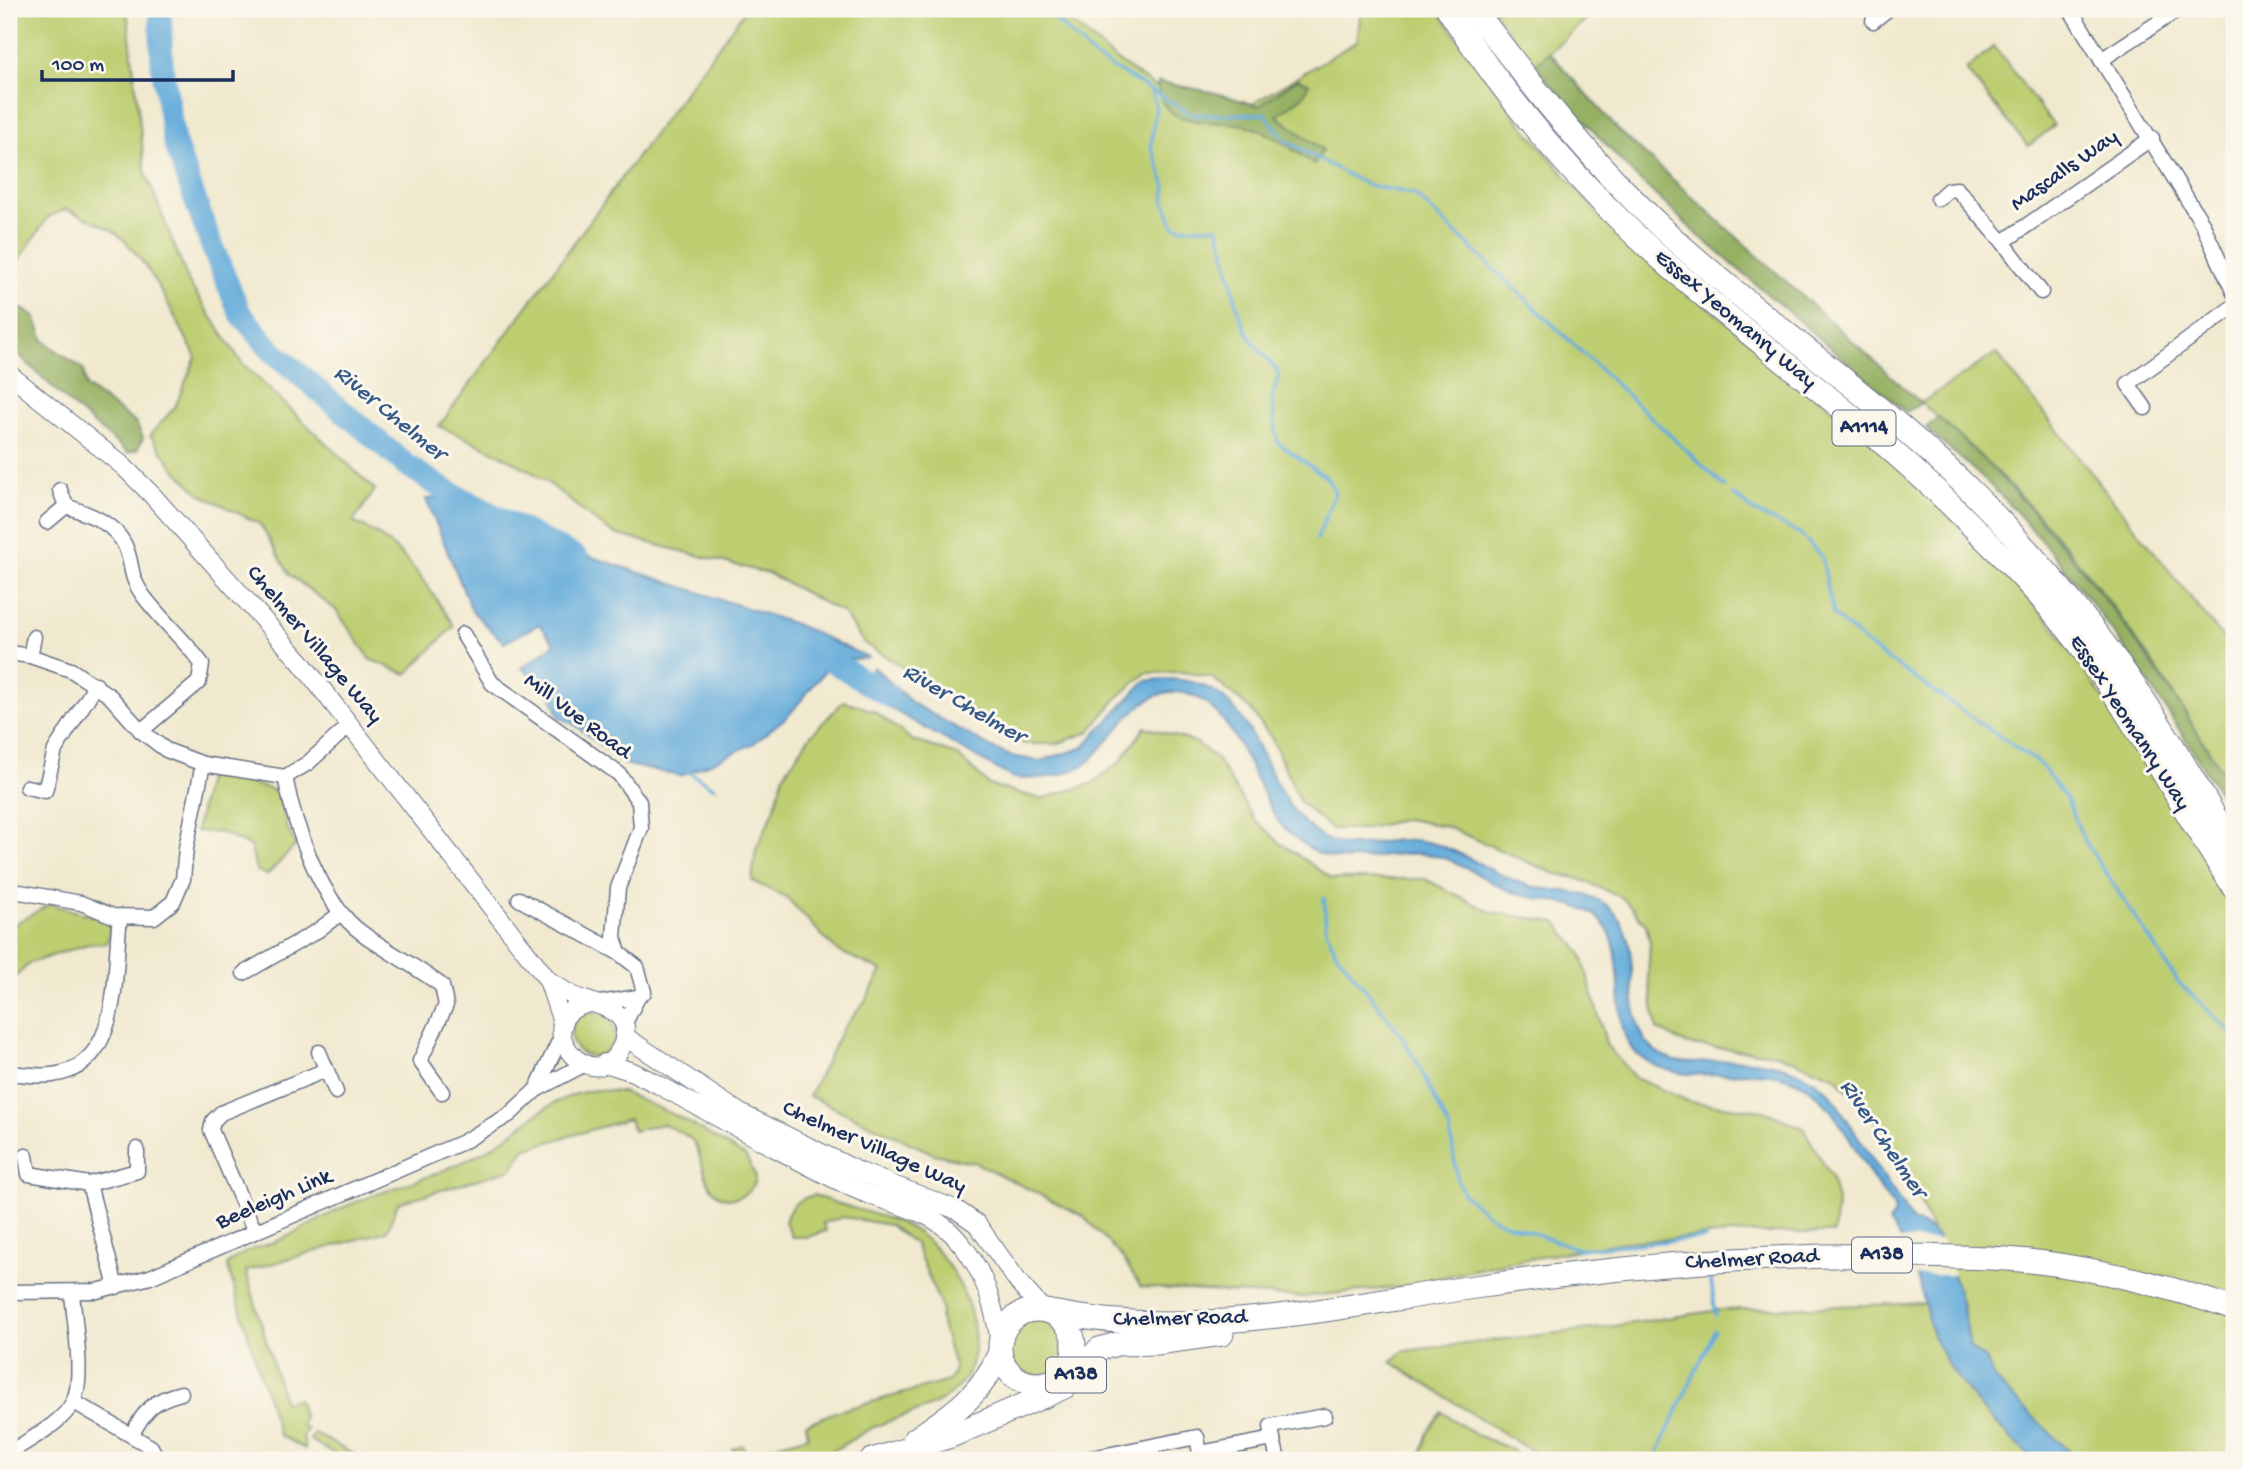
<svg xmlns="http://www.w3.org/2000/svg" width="2243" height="1469" viewBox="0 0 2243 1469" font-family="'Gochi Hand',sans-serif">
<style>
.green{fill:#bdce71;stroke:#6c7e68;stroke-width:2}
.forest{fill:#96b163;stroke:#587060;stroke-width:2}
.water{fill:#64abda;stroke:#406d9c;stroke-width:2}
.pier{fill:#f1e9cf}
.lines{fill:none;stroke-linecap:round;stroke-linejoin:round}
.stream{stroke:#64abda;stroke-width:3.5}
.river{stroke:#64abda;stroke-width:23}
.minor-casing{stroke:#667086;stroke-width:17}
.tertiary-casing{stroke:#667086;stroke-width:20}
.primary-casing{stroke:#667086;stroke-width:25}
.minor{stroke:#fff;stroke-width:14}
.tertiary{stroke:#fff;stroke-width:18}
.primary{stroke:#fff;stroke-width:23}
.labels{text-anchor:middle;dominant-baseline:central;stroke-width:6;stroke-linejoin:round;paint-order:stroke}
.shield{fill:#fbf7ec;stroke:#5e6b89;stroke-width:2}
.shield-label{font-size:21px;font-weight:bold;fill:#1b2f5e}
.street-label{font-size:23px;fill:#1b2f5e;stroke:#fbf7ec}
.water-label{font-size:24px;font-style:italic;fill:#355a89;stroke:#fbf7ec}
</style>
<rect width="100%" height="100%" fill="#fbf7ec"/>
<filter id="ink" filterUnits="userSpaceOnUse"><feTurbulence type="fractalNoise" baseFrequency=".0143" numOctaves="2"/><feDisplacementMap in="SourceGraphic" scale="14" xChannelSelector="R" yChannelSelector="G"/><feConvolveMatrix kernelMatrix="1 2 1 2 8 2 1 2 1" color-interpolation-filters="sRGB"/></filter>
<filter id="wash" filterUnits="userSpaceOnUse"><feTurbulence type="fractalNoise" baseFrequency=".00686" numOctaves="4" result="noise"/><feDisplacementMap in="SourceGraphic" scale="28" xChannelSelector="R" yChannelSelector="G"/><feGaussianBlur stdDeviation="1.57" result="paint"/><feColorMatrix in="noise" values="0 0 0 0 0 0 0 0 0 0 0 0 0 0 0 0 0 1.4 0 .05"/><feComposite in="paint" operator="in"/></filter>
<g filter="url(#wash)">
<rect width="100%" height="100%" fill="#f1e9cf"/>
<g class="green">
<path d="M9,9h118l18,162 44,112 53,80 133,127 -22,32c49,20 73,61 101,104l-47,48 -36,-14 -35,-50 -46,-35 -30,-51 -60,-30 -25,-25 -25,-34 25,-28 21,-50c-20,-37 -47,-98 -80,-124 -14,-10 -35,-17 -50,-24l-18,8 -39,58z"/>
<path d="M746,9h310l59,50 39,27 48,9 40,15 115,-69 4,-32h76l77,106 89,105 301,248 147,155 103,149 80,129v559h-146l-13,-3 -80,-77 -10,-21 -15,-11 -7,-41 -48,-118 -32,-60 -47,-52 -59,-23 -89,-9 -31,-16 -9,-52 2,-35 -4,-17 -23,-27 -43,-19 -27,-6 -108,-47 -39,-7 -43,10h-32l-31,-27 -28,-63 -22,-30 -39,-32 -28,-5 -37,1 -27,23 -30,36 -33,12h-31l-161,-101 -21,-30 -73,-39 -155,-40c-28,-15 -48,-39 -74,-56 -32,-21 -67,-36 -102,-52z"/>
<polygon points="1492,9 1594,9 1595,11 1534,66"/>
<polygon points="1994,46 2054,126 2028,146 1966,70"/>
<path d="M1996,353l238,299v140c-61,-102 -129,-208 -212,-294 -32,-34 -66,-65 -101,-95z"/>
<polygon points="844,701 874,711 912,740 957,755 989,785 1041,799 1091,784 1120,762 1145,727 1195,742 1217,759 1254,819 1279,842 1332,879 1425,879 1491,912 1556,922 1581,953 1607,1046 1635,1078 1690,1102 1764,1111 1803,1128 1831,1176 1837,1202 1834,1233 1745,1233 1623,1242 1495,1265 1401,1287 1300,1297 1141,1287 1122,1257 1083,1216 976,1163 934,1154 809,1096 842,1030 865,1001 882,971 836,950 787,898 752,881 756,849 774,810 783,776 810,736"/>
<polygon points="215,774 278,791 287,828 296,845 267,875 256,870 251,847 223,833 196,831 207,778"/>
<polygon points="50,904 106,920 111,927 107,943 88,944 30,963 9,983 9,927"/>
<circle cx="593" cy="1034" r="22"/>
<path d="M596,1090l26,2 59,26 65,39 9,18v7c-5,9 -11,15 -21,16 -33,4 -28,-42 -42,-58 -7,-7 -21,-12 -30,-16l-29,7 -4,-12 -105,30 -12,20 -114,34 -11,28 -141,40 38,131 14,-3 6,20 -3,6 6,4 -4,7 2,13 -26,-14 -52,-170c16,-16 37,-18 57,-27 23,-11 44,-24 67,-34 43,-17 89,-29 130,-51 41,-22 66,-58 115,-63z"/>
<path d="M814,1195c29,13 81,21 104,38 42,31 82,115 36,158 -22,20 -56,25 -82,37 -22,11 -42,29 -67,32 -26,4 -54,0 -80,0l10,-3 -3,-8 10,-4 4,9 62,-18 -2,-12 32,-13 111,-30 6,-11 -15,-52 2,-9 -27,-65 -26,-19 -45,-8 -21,6 3,8 -19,6h-15l-7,-15c5,-18 12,-22 29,-27z"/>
<path d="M1925,1303c15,69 59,111 109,157h-494l-4,-6 -145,-92 13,-11 197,-23 118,-18z"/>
<circle cx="1037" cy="1347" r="29"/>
<polygon points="1442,1412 1476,1435 1511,1449 1519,1460 1419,1460 1428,1432"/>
<polygon points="314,1433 364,1460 346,1460 310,1440"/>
</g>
<g class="forest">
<polygon points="1549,52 1620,132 1921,403 1906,412 1697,234 1632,173 1534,66"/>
<path d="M1297,79l12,4 -6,13 -26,20 46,34 -9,15c-16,-13 -51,-37 -71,-40 -30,-6 -85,6 -85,-43l54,10 47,14z"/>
<polygon points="9,302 35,316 44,341 83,369 86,387 136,423 143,438 137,450 128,453 69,403 9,345"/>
<path d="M1938,417c120,106 214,238 296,375v26c-65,-108 -136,-217 -222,-311 -26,-28 -57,-53 -86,-79z"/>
</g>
<g class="water">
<polygon points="456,495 528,536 553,544 554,540 577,552 795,624 869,658 834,660 789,715 753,744 681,776 624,764 575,725 559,717 550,691 522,668 555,644 539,624 504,643 472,611 426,499"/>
<path d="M874,667l37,35 83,47 17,7 29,5 42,-13 63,-67c122,-19 104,111 177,156 30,18 59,0 92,3 43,4 73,33 113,45 26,8 58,3 81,21 48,40 -2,128 62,153 15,6 31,3 47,2 42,-3 81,3 113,32l83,129c7,2 14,4 20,10 19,21 32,87 37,116l15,11 10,21 80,77 13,3h-54c-40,-37 -78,-74 -101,-124 -4,-9 -5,-21 -8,-31 -7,-26 -17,-62 -36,-82l6,-9 -2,-9c-33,-34 -51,-100 -93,-122 -52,-27 -114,14 -165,-31 -31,-28 3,-116 -47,-141 -23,-11 -52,-10 -76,-19 -28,-11 -49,-31 -80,-37 -42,-8 -85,19 -123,-7 -10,-7 -23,-16 -30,-26 -25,-36 -44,-114 -91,-128 -44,-13 -73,42 -99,68 -25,15 -47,18 -76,16l-155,-88z"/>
</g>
<polygon class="pier" points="1898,1240 1942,1240 1955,1275 1911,1275"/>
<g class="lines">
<g class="stream">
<polyline points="1044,9 1096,58 1193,115 1265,114 1286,141 1328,164 1367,185 1414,194 1725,487"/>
<path d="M1151,92l5,14 -5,40 15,40 -2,14 10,26c15,5 27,-1 43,1 15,34 13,76 32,109 7,13 22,24 30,38l-7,24 5,44 50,36 8,14 -18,47"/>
<polyline points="440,487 444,499"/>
<polyline points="1733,494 1755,512 1799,533 1822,557 1833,615 1874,650 2040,764 2067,800 2084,840 2178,982 2234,1035"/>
<polyline points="687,771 715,788"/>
<polyline points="1324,898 1326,930 1336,952 1399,1032 1419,1066 1450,1130 1457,1178 1463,1193 1474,1203 1494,1219 1578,1249 1705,1238"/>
<polyline points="1709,1268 1716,1315"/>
<polyline points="1654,1460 1715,1330"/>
</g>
<g class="river">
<polyline points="160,9 162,65 174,141 211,244 240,313 272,351 405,464 440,487 577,558"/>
<polyline points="808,647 889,696"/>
</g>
</g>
</g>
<g filter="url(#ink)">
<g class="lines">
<g class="minor-casing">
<g id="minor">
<polyline points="2070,9 2202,223 2234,293"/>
<polyline points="1873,21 1888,9"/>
<polyline points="2101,60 2179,9"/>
<polyline points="1938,199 1948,190 1957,189 2003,242"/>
<polyline points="2041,292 2003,242 2152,138"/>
<polyline points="2145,408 2128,384 2234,306"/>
<polyline points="60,490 66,506"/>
<path d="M47,522l19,-16c23,8 50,17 60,42 7,17 3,27 16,46 18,25 42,45 60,70l-3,18 -58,49"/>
<polyline points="463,634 492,683 619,774 639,802 641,828 618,888 614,937 619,953 637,967 644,992 638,997 623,1027"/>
<polyline points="9,653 30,656 71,670 110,696 141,731 166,750 203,764 285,777 308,763 350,725"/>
<polyline points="30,656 34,637"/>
<path d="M285,777c9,47 36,127 77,156 26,19 55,34 80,53l4,19 -26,56 22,31"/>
<polyline points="27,787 45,791 55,750 96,685"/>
<polyline points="9,890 81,903 113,916 154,917 173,902 183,879 186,848 203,764"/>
<polyline points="519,899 619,953"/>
<polyline points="244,973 317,931 341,913"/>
<polyline points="600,1003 638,997"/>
<polyline points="319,1052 336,1092"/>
<path d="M9,1073c13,1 29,4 43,2 72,-9 61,-105 68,-158"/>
<polyline points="536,1090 562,1035"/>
<polyline points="26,1156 29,1174 89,1184 116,1287"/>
<polyline points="89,1184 137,1171 137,1149"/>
<polyline points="255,1232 211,1130 213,1121 221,1113 326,1070"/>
<polyline points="9,1292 97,1291 150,1277 463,1142 509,1115 536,1090 585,1064"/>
<polyline points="74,1402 151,1447 158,1460"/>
<path d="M132,1434c13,-24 21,-34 49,-41"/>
<polyline points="1273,1439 1271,1426 1325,1416"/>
<path d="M9,1453c19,-13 53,-29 64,-51 12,-23 1,-82 -1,-109"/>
<polyline points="1082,1460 1197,1437 1200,1453 1273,1439 1278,1460"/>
</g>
</g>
<g class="tertiary-casing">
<g id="tertiary">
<polyline points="9,374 123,466 152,495 300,661 548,980 563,1025"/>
<path d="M548,980c9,6 18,13 28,17 22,9 63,14 45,51 -28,56 -100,-32 -30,-45"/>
<polyline points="624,1036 740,1113 860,1172 957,1210 977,1224 1019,1283 1043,1310"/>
<path d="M605,1063l28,9 26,13c64,35 128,71 194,103 35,17 77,19 104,51 27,30 36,64 43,102"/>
</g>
</g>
<g class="primary-casing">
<g id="primary">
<path d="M1448,9c58,90 132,177 212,249 95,85 200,158 291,247 39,39 80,79 115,122 65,80 110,175 168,260"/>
<path d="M1474,9c62,83 126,163 203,233 96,86 205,160 297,252 65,65 127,140 177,217 29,45 56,92 83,138"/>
<circle cx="1037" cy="1347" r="37"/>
<path d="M1051,1312c138,28 279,-4 417,-24 147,-21 294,-35 442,-32 50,1 101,1 150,9 60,9 117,24 174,44"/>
<path d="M914,1440c37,-25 69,-46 86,-88"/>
<polyline points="872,1460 951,1436 1047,1395 1066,1386 1099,1349 1117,1344 1157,1343 1222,1334"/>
</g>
</g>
<use href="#minor" class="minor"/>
<use href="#tertiary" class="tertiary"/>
<use href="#primary" class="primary"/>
</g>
</g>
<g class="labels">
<g class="shield">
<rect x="1832.5" y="410.5" width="63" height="35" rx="5"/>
<rect x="1852" y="1237.5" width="60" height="35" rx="5"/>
<rect x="1046" y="1357.5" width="60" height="35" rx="5"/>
</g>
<g class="shield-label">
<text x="1864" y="428">A1114</text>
<text x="1882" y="1255">A138</text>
<text x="1076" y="1375">A138</text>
</g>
<g class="street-label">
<text transform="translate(2065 171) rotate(-35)">Mascalls Way</text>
<text transform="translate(1735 320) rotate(40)">Essex Yeomanry Way</text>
<text transform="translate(314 645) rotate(50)">Chelmer Village Way</text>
<text transform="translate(577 717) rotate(37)">Mill Vue Road</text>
<text transform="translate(2129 723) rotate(57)">Essex Yeomanry Way</text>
<text transform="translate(874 1148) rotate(24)">Chelmer Village Way</text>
<text transform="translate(274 1200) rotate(-23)">Beeleigh Link</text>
<text transform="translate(1752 1260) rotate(-3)">Chelmer Road</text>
<text transform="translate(1180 1319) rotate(-1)">Chelmer Road</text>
</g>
<g class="water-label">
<text transform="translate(389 414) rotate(39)">River Chelmer</text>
<text transform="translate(963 705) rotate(30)">River Chelmer</text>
<text transform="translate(1882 1139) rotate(56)">River Chelmer</text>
</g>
</g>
<rect width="2243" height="1469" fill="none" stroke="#fbf7ec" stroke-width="35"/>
<path d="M42 70v10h191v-10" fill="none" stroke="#1b2f5e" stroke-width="3.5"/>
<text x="52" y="70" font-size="21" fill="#1b2f5e" stroke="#fbf7ec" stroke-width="5" paint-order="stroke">100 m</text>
</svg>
